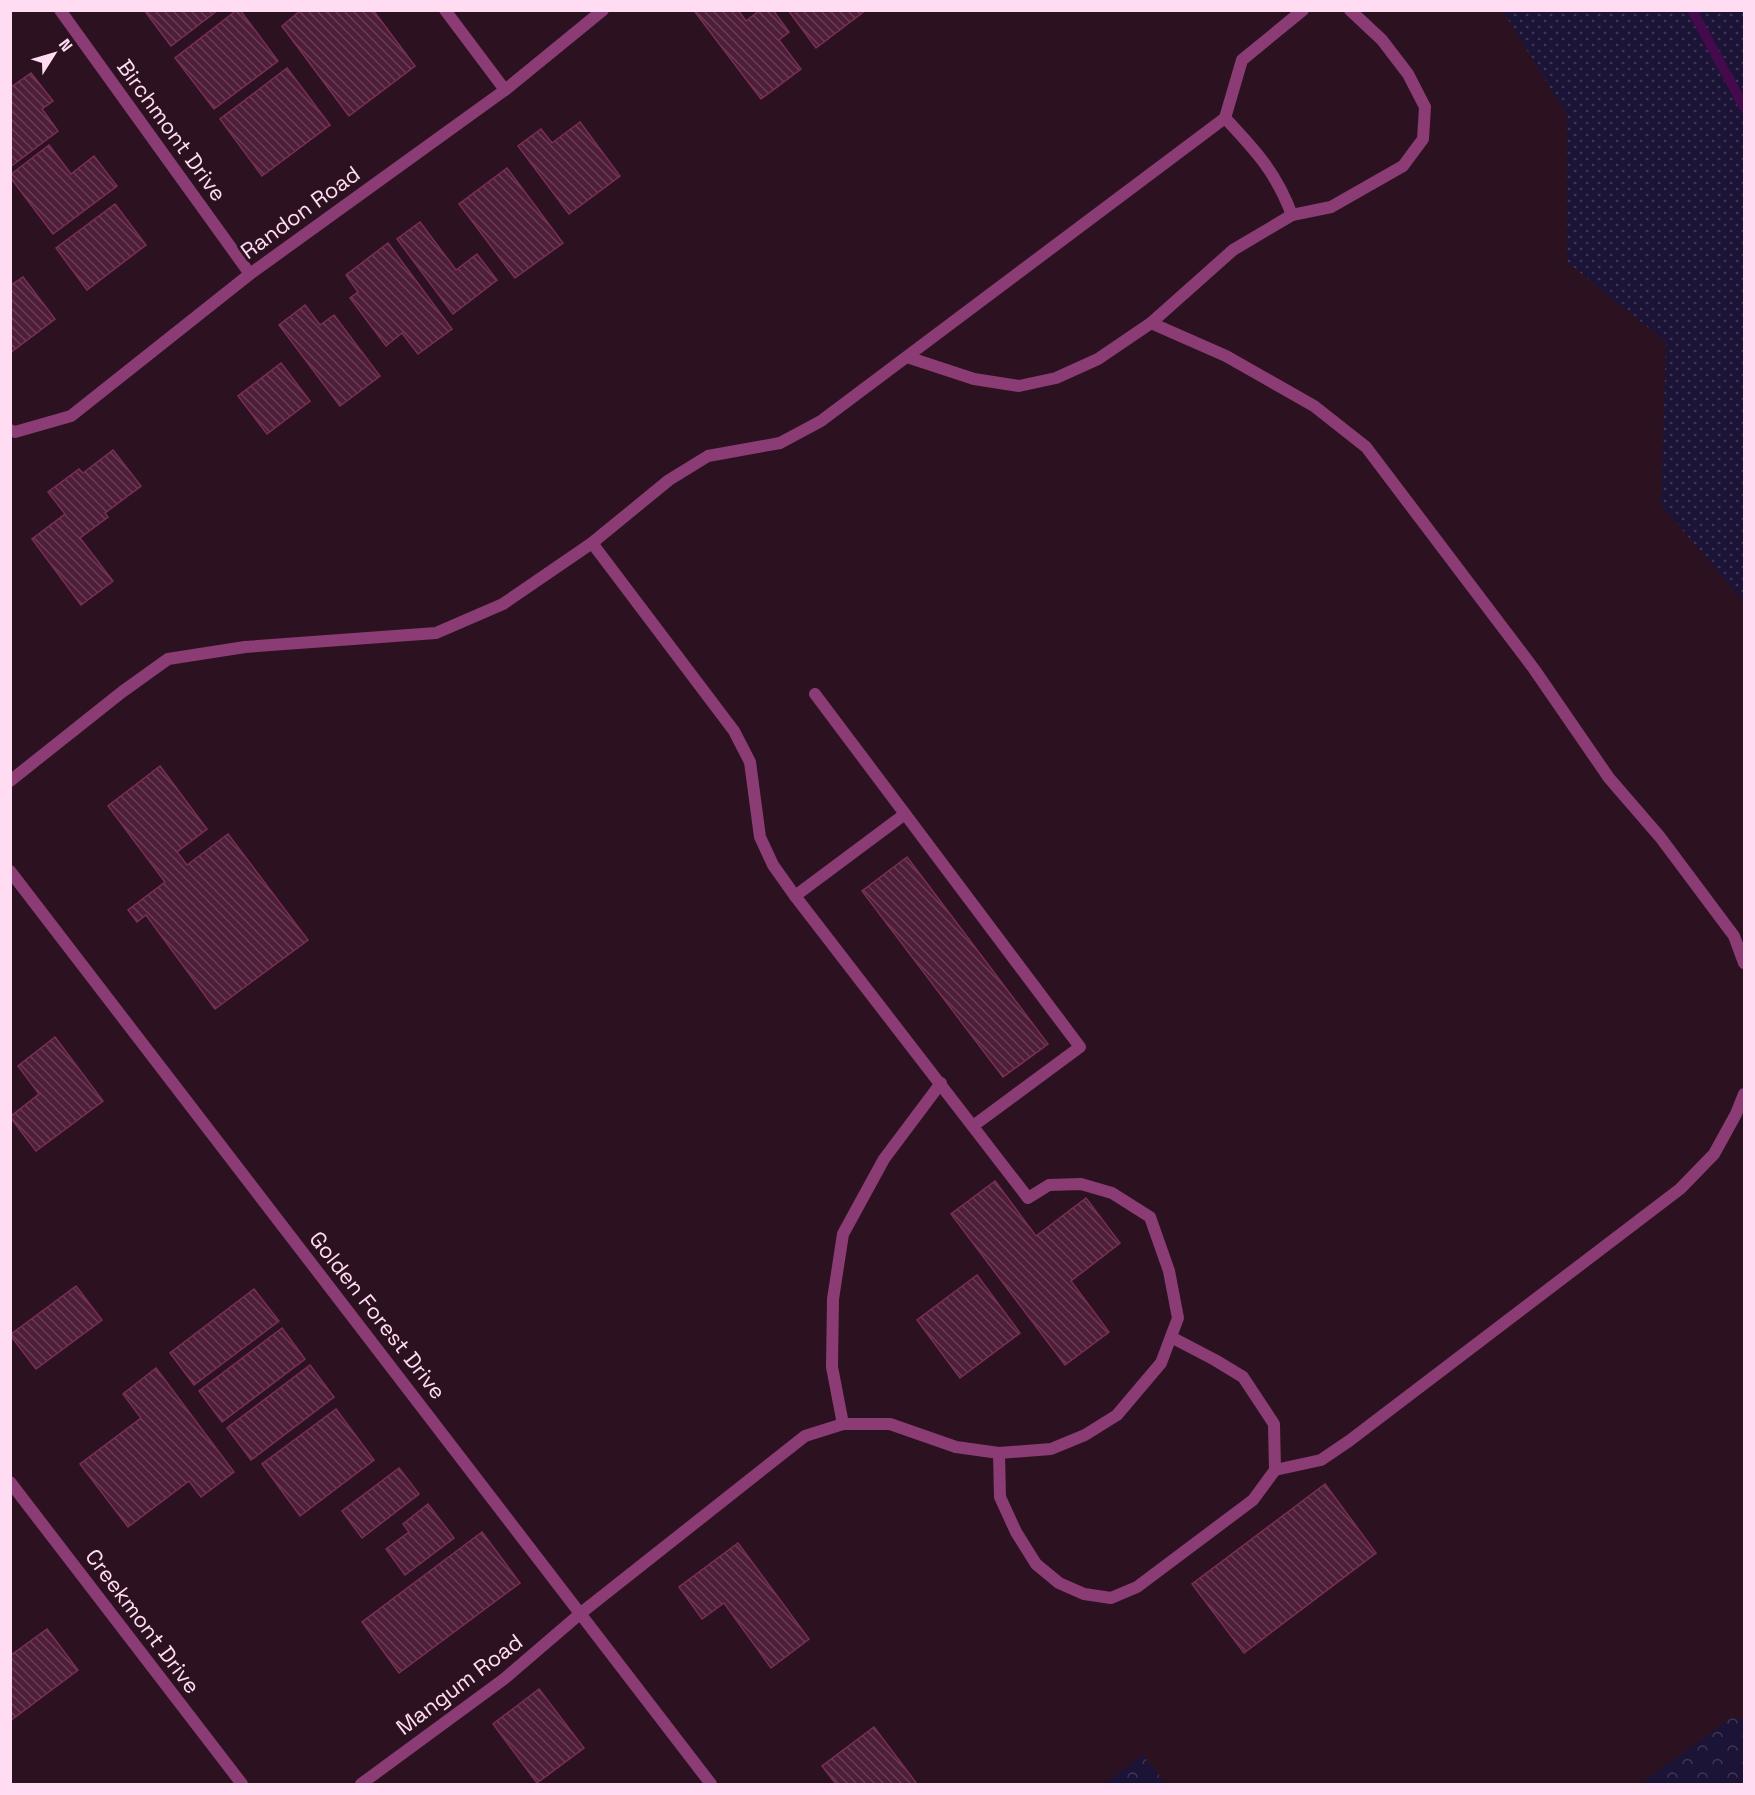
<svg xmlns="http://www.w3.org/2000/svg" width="1755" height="1795" viewBox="0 0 1755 1795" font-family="'Space Grotesk',sans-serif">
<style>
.grass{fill:url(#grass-dots)}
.forest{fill:url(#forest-crowns)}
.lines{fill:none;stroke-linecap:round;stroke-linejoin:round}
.stream{stroke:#450a4c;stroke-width:10}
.building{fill:url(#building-back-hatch);stroke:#7a2e57;stroke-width:1.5}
.service{stroke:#8c3c74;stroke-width:12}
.minor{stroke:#8c3c74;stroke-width:12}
.labels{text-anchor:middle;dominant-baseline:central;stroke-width:6;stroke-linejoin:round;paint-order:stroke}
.street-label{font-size:22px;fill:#ffdcf2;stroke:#2c1120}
</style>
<defs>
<pattern id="grass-dots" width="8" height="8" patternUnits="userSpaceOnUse" patternTransform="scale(1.5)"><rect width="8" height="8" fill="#1c1436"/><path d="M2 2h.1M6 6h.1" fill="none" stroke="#3e3654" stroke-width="1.8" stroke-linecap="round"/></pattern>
<pattern id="forest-crowns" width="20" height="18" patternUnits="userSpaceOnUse" patternTransform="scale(1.5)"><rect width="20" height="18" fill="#1c1436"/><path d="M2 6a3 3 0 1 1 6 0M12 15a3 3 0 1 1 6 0" fill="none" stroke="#3e3654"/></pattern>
<pattern id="building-back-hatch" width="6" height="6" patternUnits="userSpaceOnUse" patternTransform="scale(1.5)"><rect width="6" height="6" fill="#4e1d37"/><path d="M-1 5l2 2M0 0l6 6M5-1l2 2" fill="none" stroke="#693d54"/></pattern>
</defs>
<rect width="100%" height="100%" fill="#2c1120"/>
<polygon class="grass" points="1503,11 1744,11 1744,602 1661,505 1666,342 1567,262 1567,115"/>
<g class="forest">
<polygon points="1731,1718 1744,1719 1744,1784 1640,1784"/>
<polygon points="1143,1755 1166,1784 1104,1784"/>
</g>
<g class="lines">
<polyline class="stream" points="1692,10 1744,107"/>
</g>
<g class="building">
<polygon points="144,10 218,10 171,46"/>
<polygon points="237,10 240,10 278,61 214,109 175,58"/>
<polygon points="301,10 373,10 415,66 349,116 282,26"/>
<polygon points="698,10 738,10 746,21 760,10 773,10 789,32 779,40 801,69 761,99 695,12"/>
<polygon points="788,10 866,10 816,48"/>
<polygon points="287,68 330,125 262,176 220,119"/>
<polygon points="31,73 53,101 42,109 58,131 10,167 10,88"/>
<polygon points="580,122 620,176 569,214 518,146 541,129 552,143"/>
<polygon points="49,145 71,174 94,156 117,186 53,234 10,177 10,175"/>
<polygon points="507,168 563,243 515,278 459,204"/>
<polygon points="115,204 146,245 87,290 56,248"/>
<polygon points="420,222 456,270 477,254 497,280 453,314 397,239"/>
<polygon points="388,243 452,329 418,354 402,333 386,346 350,298 358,292 346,275"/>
<polygon points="23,277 55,319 10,353 10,286"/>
<polygon points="305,305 320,325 334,315 380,376 340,406 279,325"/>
<polygon points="281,363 310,401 267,434 238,396"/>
<polygon points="113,450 141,486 105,513 108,517 80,538 113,581 81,605 32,539 65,514 48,492 79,469 83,473"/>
<polygon points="160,766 207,829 177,852 187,865 228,834 308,940 215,1009 146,915 137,922 128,910 165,882 108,806"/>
<polygon points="907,857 1048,1044 1003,1077 862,891"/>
<polygon points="55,1037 103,1101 36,1151 10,1117 39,1094 18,1066"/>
<polygon points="995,1181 1036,1236 1086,1198 1120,1243 1071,1281 1109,1332 1065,1365 951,1214"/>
<polygon points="977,1275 1020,1333 960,1378 917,1320"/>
<polygon points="76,1286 102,1320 36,1369 10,1335"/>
<polygon points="254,1289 279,1321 194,1385 170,1353"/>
<polygon points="282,1328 305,1359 222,1422 199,1391"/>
<polygon points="310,1365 334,1397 251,1460 227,1428"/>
<polygon points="156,1368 234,1472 201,1497 189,1481 128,1527 80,1464 141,1418 123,1394"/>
<polygon points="336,1409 374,1460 300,1516 262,1464"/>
<polygon points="399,1468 419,1494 362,1538 342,1511"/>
<polygon points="1325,1484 1376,1553 1244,1653 1192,1584"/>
<polygon points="428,1504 454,1538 405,1575 386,1549 409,1532 403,1524"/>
<polygon points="482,1532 520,1583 399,1673 362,1622"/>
<polygon points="738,1543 809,1639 771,1668 724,1603 702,1619 679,1587"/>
<polygon points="47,1629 78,1670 10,1721 10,1656"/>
<polygon points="539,1689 584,1748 537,1783 493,1724"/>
<polygon points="874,1727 917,1784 836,1784 822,1766"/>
</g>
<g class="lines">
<g class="service">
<path d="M1225,118c30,32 51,54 67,97"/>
<polyline points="1151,323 1226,356 1314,406 1366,447 1534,669 1609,778 1660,837 1734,936 1744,963"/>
<polyline points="907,357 974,379 1019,386 1056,378 1098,359 1151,323 1233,250 1292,215 1331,207 1403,166 1423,139 1425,107 1408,74 1382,40 1350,10"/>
<polyline points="815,694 1080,1047 973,1126"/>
<polyline points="10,781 122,692 168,659 245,647 436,633 503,604 592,543 669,480 708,456 780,443 821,421 1225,118 1242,60 1303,10"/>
<polyline points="795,896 905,814"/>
<polyline points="843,1424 832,1367 833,1299 843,1234 884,1159 941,1083"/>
<polyline points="999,1453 1000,1497 1016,1532 1036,1564 1059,1583 1084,1594 1111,1598 1137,1587 1253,1500 1275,1470 1274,1424 1243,1377 1215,1360 1171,1337"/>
<polyline points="1275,1470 1321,1460 1349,1441 1680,1189 1714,1154 1736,1114 1744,1094"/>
<polyline points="581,1613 805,1436 843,1424 890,1424 956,1447 999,1453 1051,1449 1085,1435 1117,1415 1161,1363 1178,1318 1169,1271 1150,1217 1112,1193 1081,1184 1049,1185 1028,1198 795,896 773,865 760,837 750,762 734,731 592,543"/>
</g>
<g class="minor">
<polyline points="60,10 250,274"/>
<polyline points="445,10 505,90"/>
<polyline points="10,430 15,432 71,416 250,274 505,90 603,10"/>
<polyline points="10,871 711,1784"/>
<polyline points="10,1482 242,1784"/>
<polyline points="361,1784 504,1679 581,1613"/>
</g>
</g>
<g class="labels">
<g class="street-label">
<text transform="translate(172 130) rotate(54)">Birchmont Drive</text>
<text transform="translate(300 212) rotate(-36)">Randon Road</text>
<text transform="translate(378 1315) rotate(52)">Golden Forest Drive</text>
<text transform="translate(143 1621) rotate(53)">Creekmont Drive</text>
<text transform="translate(459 1684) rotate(-37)">Mangum Road</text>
</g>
</g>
<rect width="1755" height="1795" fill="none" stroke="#ffdcf2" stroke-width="24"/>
<g transform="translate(54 54) rotate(53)" stroke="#2c1120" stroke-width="4.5" paint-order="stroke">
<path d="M0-4.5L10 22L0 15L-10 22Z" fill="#ffdcf2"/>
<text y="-9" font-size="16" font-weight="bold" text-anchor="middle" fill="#ffdcf2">N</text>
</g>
</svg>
